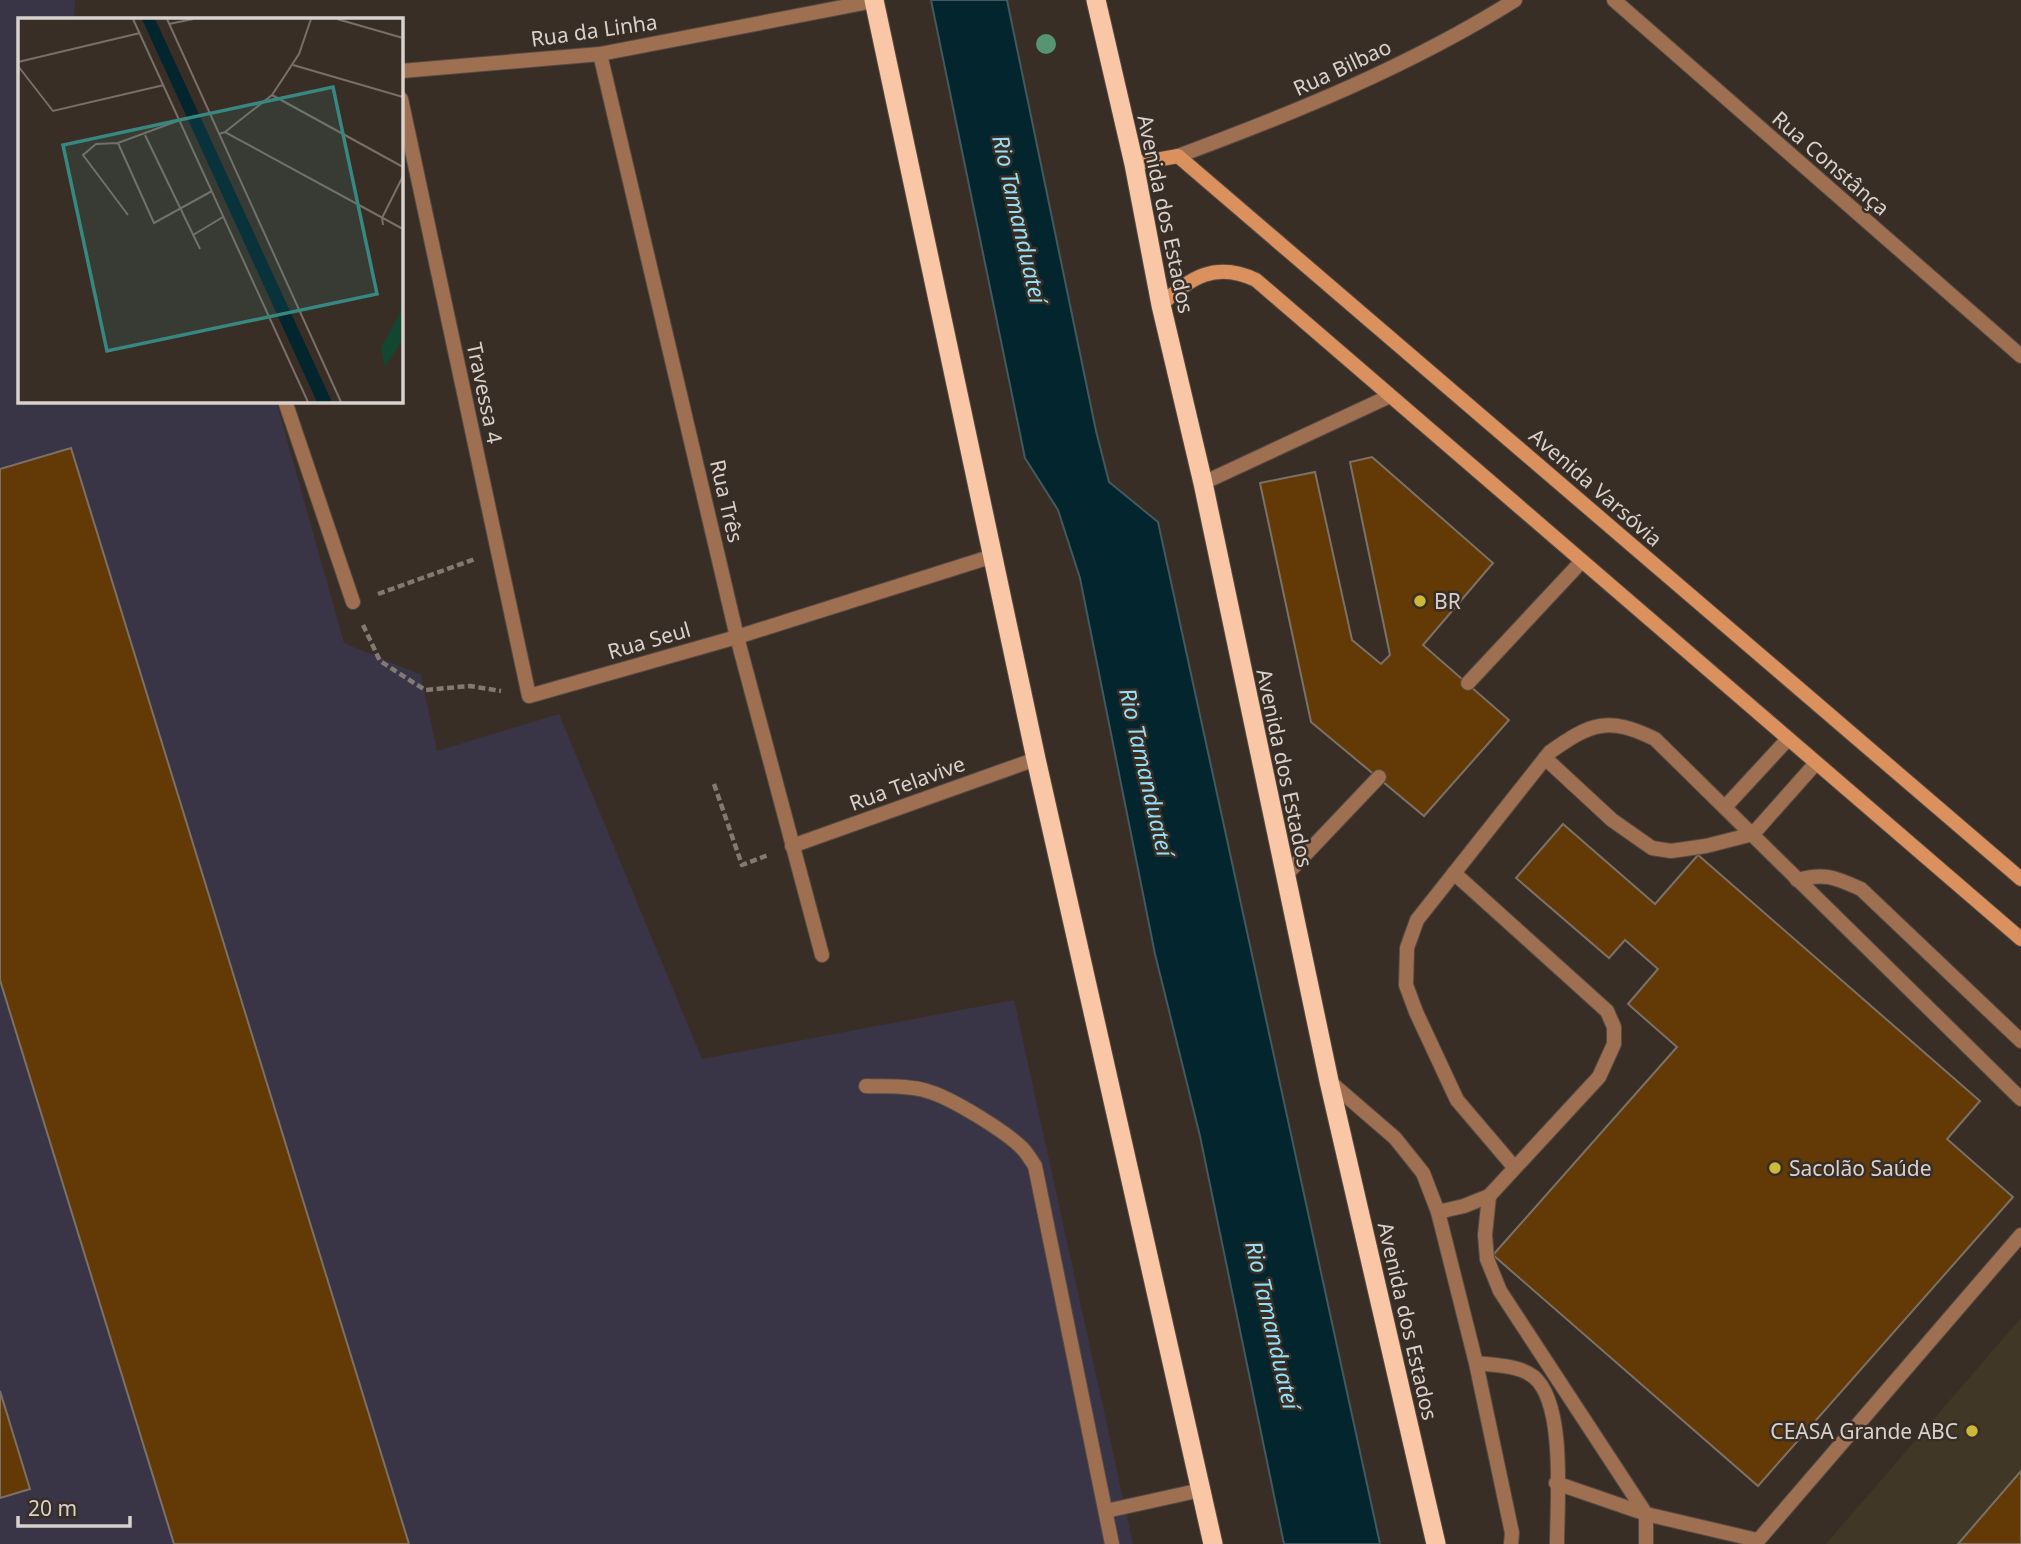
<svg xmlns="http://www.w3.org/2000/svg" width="2021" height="1544" viewBox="0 0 2021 1544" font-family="'Noto Sans',sans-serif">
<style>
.commercial{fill:#403726}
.industrial{fill:#393546}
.water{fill:#02252e;stroke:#42595d;stroke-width:2}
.building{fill:#633906;stroke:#7c7166;stroke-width:2}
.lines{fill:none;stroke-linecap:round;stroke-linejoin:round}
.service-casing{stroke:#564b44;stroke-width:16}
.minor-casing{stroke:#564b44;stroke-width:16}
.secondary-casing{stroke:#564b44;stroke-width:16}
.trunk-casing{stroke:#564b44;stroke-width:21}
.path{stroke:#827972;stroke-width:4.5;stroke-dasharray:7 3.5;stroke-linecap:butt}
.service{stroke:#9e6f50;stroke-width:14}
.minor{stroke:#9e6f50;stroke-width:14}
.secondary{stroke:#db915e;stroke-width:14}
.trunk{stroke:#fac7a6;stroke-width:19}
.tree{fill:#579472}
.poi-dot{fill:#ccb938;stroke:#392e26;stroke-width:2.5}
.labels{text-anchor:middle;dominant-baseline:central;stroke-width:5;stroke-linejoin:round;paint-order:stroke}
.street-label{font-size:21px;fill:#d8d1cc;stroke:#392e26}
.poi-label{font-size:21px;fill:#d8d1cc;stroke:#392e26;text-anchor:start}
.water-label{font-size:23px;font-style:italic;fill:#94dff6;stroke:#392e26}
.inset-road{fill:none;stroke:#796f68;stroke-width:2}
.view{fill:#378881;fill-opacity:0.15;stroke:#378881;stroke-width:3.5}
.inset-edge{fill:none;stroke:#d8d1cc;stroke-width:3.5}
</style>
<rect width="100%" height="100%" fill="#392e26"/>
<polygon class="commercial" points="2021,1318 2021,1544 1826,1544"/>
<polygon class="industrial" points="0,0 75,0 74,19 19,19 19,401 276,401 344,643 421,675 437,751 559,714 702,1059 1014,1000 1133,1544 0,1544"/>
<polygon class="water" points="931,0 1007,0 1096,431 1109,482 1158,522 1380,1544 1284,1544 1200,1136 1155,954 1080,578 1058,510 1025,458"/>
<g class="building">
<polygon points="71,448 409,1544 174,1544 0,980 0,469"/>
<polygon points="1372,457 1493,563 1423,645 1509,720 1424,816 1311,722 1260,483 1315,472 1352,640 1381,664 1390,655 1350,462"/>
<polygon points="1563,824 1655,904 1698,855 1980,1101 1947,1139 2013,1197 1758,1486 1493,1255 1677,1047 1628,1004 1658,969 1625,940 1609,958 1516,878"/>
<polygon points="0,1391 30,1489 0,1498"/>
<polygon points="2021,1471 2021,1544 1958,1544"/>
</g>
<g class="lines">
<g class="service-casing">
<g id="service">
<polyline points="1203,483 1390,396"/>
<polyline points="1468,683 1582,561"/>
<polyline points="1545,758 1612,820 1652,848 1671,851 1706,846 1753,834 1816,763"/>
<polyline points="1726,806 1788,739"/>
<polyline points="1284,877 1379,777"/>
<path d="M1797,880c28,-8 39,-2 64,9l160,152"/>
<polyline points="1329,1081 1395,1138 1423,1173 1438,1212 1476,1363 1512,1533 1511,1544"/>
<path d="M866,1086c20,1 42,-1 61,5 23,6 78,40 95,57 5,5 9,12 13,18l77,378"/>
<path d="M1514,1167l-57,-67 -41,-88 -10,-27 1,-37 10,-28 133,-168c41,-29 58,-36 105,-13l366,360"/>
<polyline points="1489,1196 1485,1235 1487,1259 1500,1291 1646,1514 1646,1544"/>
<polyline points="1438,1212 1464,1206 1489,1196 1599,1077 1614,1044 1614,1027 1607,1011 1454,873"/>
<path d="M1476,1363c18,2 43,2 58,14 32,27 23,126 23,167"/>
<polyline points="1556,1483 1646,1514 1757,1540"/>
<polyline points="1106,1511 1201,1490"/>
<polyline points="1755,1544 2021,1235"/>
</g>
</g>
<g class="minor-casing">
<g id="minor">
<polyline points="1614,0 2021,356"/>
<polyline points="600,54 737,637 822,955"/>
<polyline points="401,71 600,54 874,1"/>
<polyline points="401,99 529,696 737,637 993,556"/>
<path d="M1178,156c116,-43 232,-90 337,-156"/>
<polyline points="285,401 353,602"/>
<polyline points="792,846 1036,759"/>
</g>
</g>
<g class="secondary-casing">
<g id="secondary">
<polyline points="1134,164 1178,156 2021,879"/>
<path d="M1161,305c29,-28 55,-44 95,-25l765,659"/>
</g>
</g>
<g class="trunk-casing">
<g id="trunk">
<polyline points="874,0 1036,759 1213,1544"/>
<polyline points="1096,0 1134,164 1161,305 1203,483 1329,1081 1436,1544"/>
</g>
</g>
<g class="path">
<polyline points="378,594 475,559"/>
<polyline points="363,625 380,661 425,690 470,686 501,691"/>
<polyline points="714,784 742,865 768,855"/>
</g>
<use href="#service" class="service"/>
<use href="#minor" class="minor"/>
<use href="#secondary" class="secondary"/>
<use href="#trunk" class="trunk"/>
</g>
<circle class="tree" cx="1046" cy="44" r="10"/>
<g class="poi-dot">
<circle cx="1420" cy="601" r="7"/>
<circle cx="1775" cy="1168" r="7"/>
<circle cx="1972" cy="1431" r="7"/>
</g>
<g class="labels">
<g class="street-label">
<text transform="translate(594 30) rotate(-8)">Rua da Linha</text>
<text transform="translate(1342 67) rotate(-25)">Rua Bilbao</text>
<text transform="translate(1831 163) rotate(41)">Rua Constânça</text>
<text transform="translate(1166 214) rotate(78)">Avenida dos Estados</text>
<text transform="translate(485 393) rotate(78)">Travessa 4</text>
<text transform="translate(1596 487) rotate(41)">Avenida Varsóvia</text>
<text transform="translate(727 501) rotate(77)">Rua Três</text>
<text transform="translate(649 640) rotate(-16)">Rua Seul</text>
<text transform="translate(1285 768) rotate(78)">Avenida dos Estados</text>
<text transform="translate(907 783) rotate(-20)">Rua Telavive</text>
<text transform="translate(1408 1321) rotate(77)">Avenida dos Estados</text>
</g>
<g class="poi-label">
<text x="1434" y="601">BR</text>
<text x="1789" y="1168">Sacolão Saúde</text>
<text x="1958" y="1431" text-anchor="end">CEASA Grande ABC</text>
</g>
<g class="water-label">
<text transform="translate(1020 219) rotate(77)">Rio Tamanduateí</text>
<text transform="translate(1147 772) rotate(77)">Rio Tamanduateí</text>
<text transform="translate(1273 1325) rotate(77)">Rio Tamanduateí</text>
</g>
</g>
<g transform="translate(18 18)">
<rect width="385" height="385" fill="#392e26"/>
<path d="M385,289v32l-18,28 -4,-19z" fill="#134630"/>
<path d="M124,1h13l177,383h-15z" fill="#02252e"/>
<path class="inset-road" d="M115,1l175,383M149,1l174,383M319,1l66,19M151,6l24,-5M0,44l122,-29M275,47l110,32M0,48l35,45 111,-26M254,77l131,72M207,114l47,-37 27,-41 12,-35M201,116l6,-2 178,97M127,117l55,114M100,125l36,80 58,-32M110,197l-45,-60 13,-11 22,-1 62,-23M365,207l-1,-7 21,-42M175,217l30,-18"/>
<path class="view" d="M315,69l44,207 -270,57 -44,-206z"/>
<rect width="385" height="385" class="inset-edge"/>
</g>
<path d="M18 1516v10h112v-10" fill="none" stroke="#d8d1cc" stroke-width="3.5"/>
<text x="28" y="1516" font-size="21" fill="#d8d1cc" stroke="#392e26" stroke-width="5" paint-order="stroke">20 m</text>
</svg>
